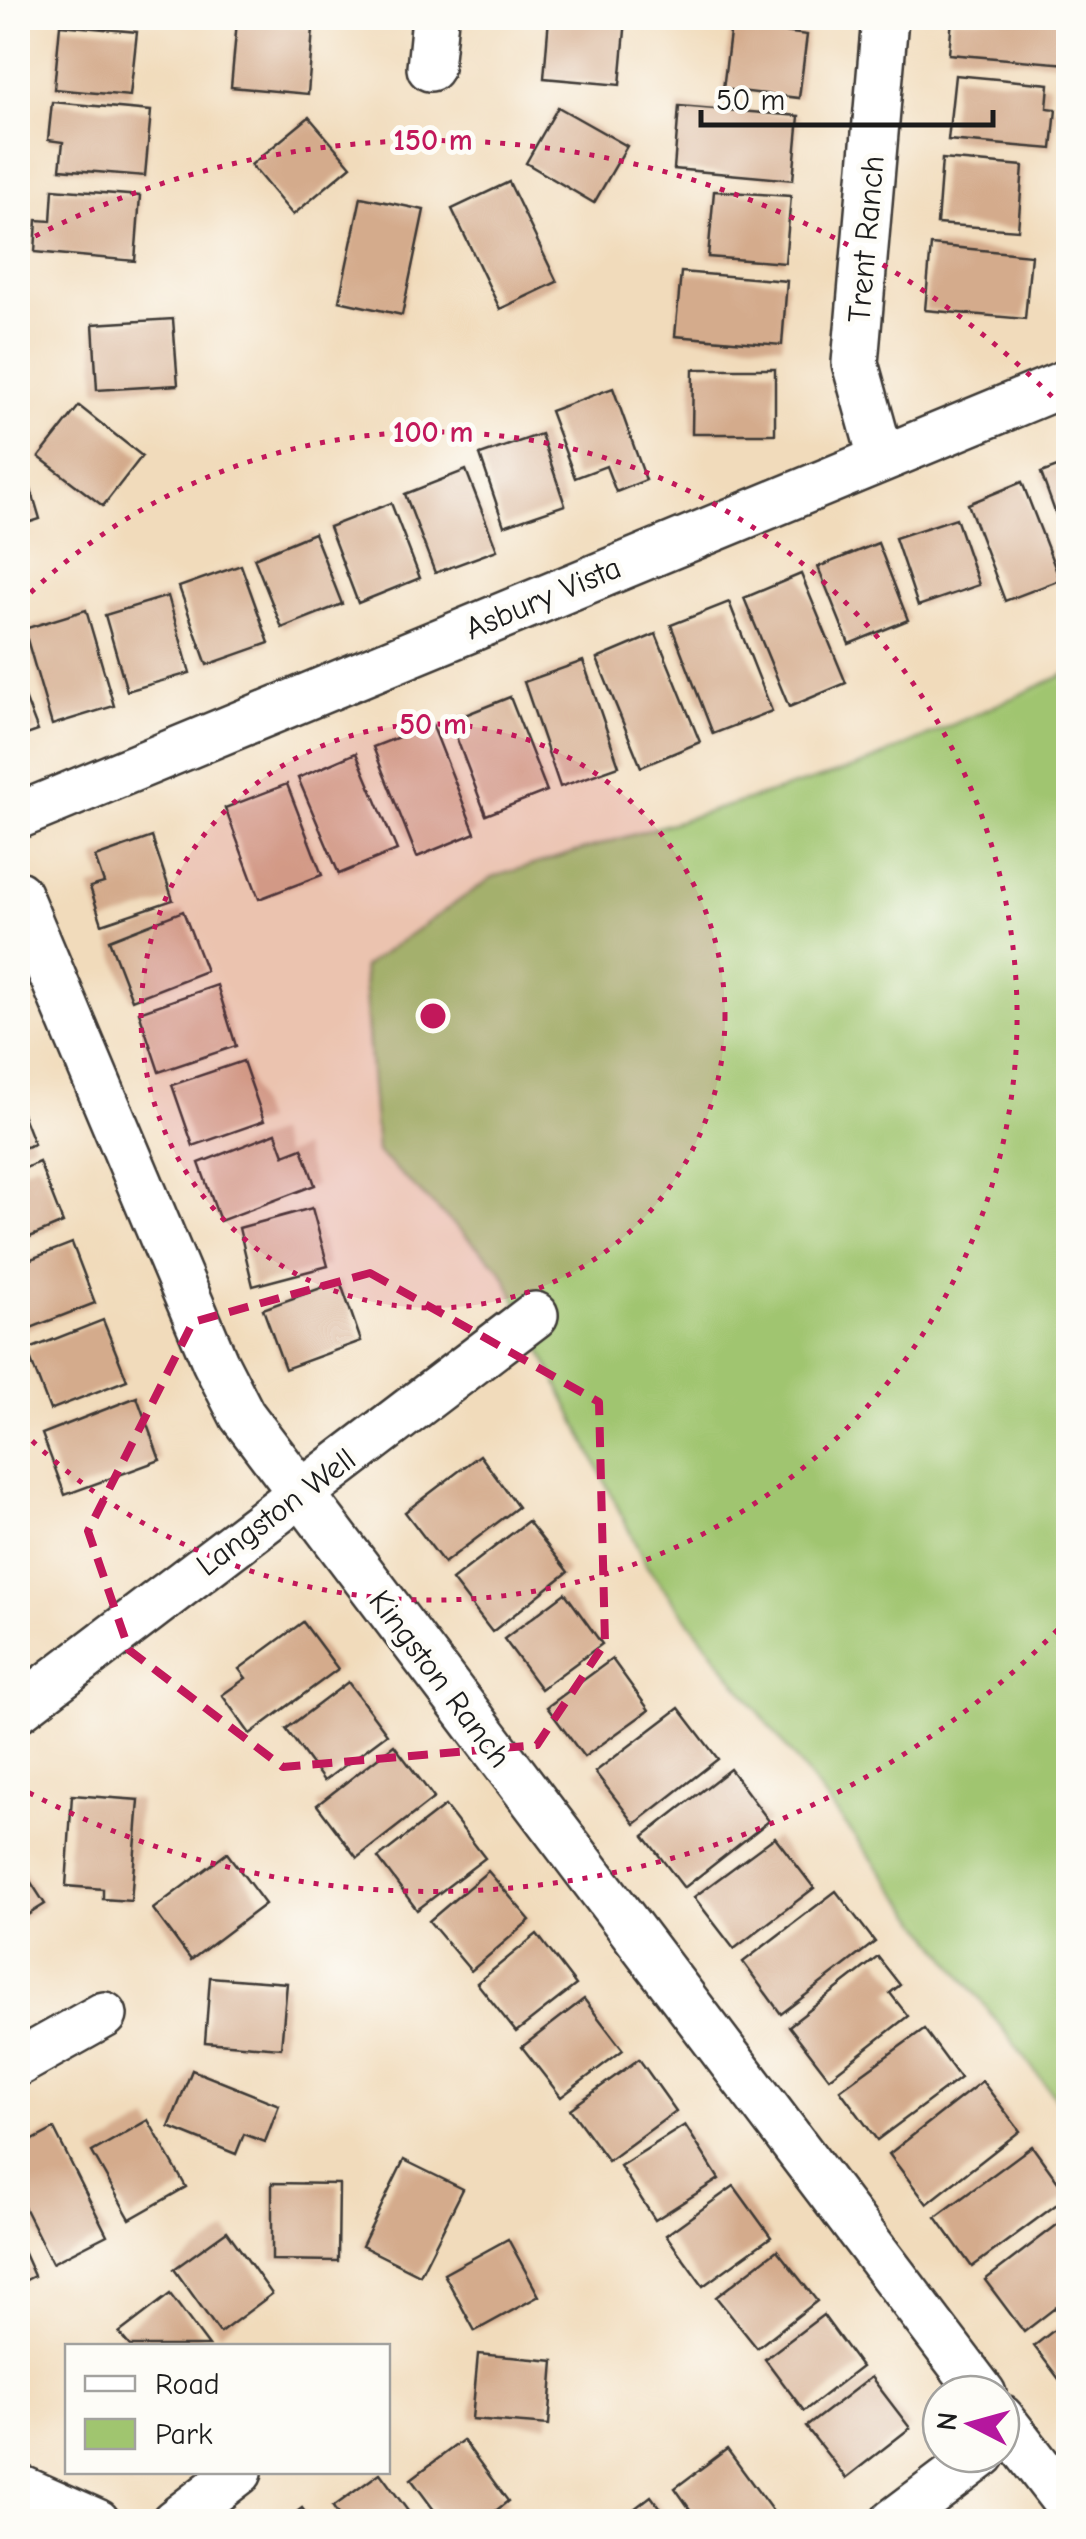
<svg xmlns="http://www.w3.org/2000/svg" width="1086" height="2539" viewBox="0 0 1086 2539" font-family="'Comic Neue',sans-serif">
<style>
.green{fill:#a0c56f;stroke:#5e7046;stroke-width:2.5}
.building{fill:#d4ab8c}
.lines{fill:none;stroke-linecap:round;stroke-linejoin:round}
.street-casing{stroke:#3c3934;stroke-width:50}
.street{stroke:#fff;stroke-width:45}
.marked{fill:none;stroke:#c2185b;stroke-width:8;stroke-dasharray:20 12;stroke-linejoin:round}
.ring{fill:none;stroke:#c2185b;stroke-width:5;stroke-dasharray:5 10}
.labels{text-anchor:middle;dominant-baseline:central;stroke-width:10;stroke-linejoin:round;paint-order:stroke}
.street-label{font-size:32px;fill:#1c1c1c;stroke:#fdfcf7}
.centre{fill:#c2185b;stroke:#fdfcf7;stroke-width:5}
.ring-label{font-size:30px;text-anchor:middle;font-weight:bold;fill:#c2185b;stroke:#fdfcf7;stroke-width:10;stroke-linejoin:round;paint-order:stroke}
</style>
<rect width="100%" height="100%" fill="#fdfcf7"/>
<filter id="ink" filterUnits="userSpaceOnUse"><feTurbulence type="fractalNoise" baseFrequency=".01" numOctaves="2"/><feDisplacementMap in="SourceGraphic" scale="20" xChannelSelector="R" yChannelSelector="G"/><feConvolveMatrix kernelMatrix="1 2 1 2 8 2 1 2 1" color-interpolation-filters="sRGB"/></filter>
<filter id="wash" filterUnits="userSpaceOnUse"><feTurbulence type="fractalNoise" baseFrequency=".0048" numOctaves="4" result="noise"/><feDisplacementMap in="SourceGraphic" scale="40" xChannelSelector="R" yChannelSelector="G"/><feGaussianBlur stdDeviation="2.25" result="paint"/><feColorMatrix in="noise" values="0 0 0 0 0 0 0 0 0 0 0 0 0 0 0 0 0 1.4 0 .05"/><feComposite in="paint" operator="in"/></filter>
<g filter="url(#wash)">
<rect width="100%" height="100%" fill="#f1dbbb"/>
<polygon class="green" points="1068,673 1068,2114 646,1565 501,1269 377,1152 363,967 493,877 860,766"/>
<g id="blocks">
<g class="building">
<polygon points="549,18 626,19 620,85 544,78"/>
<polygon points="952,18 1068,18 1067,64 949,54"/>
<polygon points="237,21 313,28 308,94 231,87"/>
<polygon points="60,25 137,32 130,96 54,89"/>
<polygon points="731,25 807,35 799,98 723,89"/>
<polygon points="955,75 1049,84 1047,108 1056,109 1052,149 948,140"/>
<polygon points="52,102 151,111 145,176 60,169 63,142 48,140"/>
<polygon points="679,106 799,116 793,180 674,169"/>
<polygon points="558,107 627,146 594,203 526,163"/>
<polygon points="309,117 351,166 293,215 251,165"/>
<polygon points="942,159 1023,166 1018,230 937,224"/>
<polygon points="509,182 557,282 500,309 452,209"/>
<polygon points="53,189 140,196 135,261 35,252 37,220 51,221"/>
<polygon points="714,191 791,196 785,263 708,257"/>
<polygon points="361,197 424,210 402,315 339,301"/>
<polygon points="931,245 1031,255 1025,319 925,310"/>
<polygon points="681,272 787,281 782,345 675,336"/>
<polygon points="173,319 178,385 97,390 93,324"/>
<polygon points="693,369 775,369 775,434 692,434"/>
<polygon points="613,388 646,480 616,492 606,466 575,478 550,411"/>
<polygon points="79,406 142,456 103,506 39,457"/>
<polygon points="541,434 565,505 504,526 480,455"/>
<polygon points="18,445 40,519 18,526"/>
<polygon points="1068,463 1068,548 1041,473"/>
<polygon points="466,470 497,550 435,573 405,494"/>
<polygon points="1022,482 1060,580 1005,601 968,504"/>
<polygon points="391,503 420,578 358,603 329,527"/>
<polygon points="956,518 979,585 918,606 895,538"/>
<polygon points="314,533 342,604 282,628 254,558"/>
<polygon points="878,543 908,620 849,644 818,567"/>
<polygon points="241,565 269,643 207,665 179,587"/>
<polygon points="801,574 846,683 789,707 744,598"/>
<polygon points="168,596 190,673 127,691 105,615"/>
<polygon points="729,602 772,711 713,734 671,625"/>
<polygon points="86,610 114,706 52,725 24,629"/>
<polygon points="656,634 700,742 641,767 597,659"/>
<polygon points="583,661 619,766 560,787 524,682"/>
<polygon points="18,679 38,731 18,738"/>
<polygon points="510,697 547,791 486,815 450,721"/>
<polygon points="432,724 475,833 417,857 373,747"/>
<polygon points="356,753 397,850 339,874 298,778"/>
<polygon points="287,784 322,875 259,899 225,808"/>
<polygon points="152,837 173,900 102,924 90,887 104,883 95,857"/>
<polygon points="183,911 206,971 132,1000 109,940"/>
<polygon points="217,985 236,1046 159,1072 139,1012"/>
<polygon points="243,1061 264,1121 193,1146 172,1085"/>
<polygon points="18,1103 34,1144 18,1150"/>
<polygon points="276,1133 284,1155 302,1148 315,1185 220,1221 199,1163"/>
<polygon points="39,1162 63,1223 18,1242 18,1171"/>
<polygon points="312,1208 328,1266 253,1286 239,1228"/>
<polygon points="72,1243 95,1303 18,1333 18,1264"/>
<polygon points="340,1281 361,1341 285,1369 263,1309"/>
<polygon points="103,1320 127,1380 50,1410 27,1350"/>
<polygon points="137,1397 160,1460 65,1495 42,1434"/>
<polygon points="480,1455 518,1507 444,1563 405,1512"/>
<polygon points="528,1521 568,1572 492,1632 452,1580"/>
<polygon points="565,1593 602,1644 541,1689 504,1639"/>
<polygon points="303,1622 338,1669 250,1734 222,1695 246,1678 239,1669"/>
<polygon points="612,1659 649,1710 584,1757 547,1707"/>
<polygon points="348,1682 387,1734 324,1781 286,1729"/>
<polygon points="679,1708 718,1759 635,1824 595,1772"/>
<polygon points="394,1745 434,1798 357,1858 317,1805"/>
<polygon points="730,1769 769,1821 684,1888 644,1836"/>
<polygon points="72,1795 139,1800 131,1901 103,1899 103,1889 66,1886"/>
<polygon points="445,1806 485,1858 417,1910 378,1858"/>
<polygon points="775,1837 814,1888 734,1949 694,1897"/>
<polygon points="227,1853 265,1904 191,1960 153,1909"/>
<polygon points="18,1862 45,1904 18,1921"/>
<polygon points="488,1871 530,1920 471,1971 429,1921"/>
<polygon points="836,1891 875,1942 781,2014 743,1962"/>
<polygon points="537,1934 576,1985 516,2032 477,1983"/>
<polygon points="878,1957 900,1985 890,1993 908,2016 829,2078 789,2026"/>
<polygon points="210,1977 287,1983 281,2048 205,2042"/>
<polygon points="584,1999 623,2050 561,2097 522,2047"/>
<polygon points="924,2029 960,2078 877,2140 840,2090"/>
<polygon points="639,2059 676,2111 608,2161 570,2109"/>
<polygon points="192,2070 279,2105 265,2142 244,2134 236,2154 169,2127"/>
<polygon points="982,2081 1020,2131 927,2204 889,2154"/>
<polygon points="148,2120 186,2187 130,2219 92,2152"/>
<polygon points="685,2125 719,2179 655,2220 620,2166"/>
<polygon points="54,2129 107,2235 52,2263 18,2195 18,2148"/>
<polygon points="1032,2146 1068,2196 972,2267 936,2217"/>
<polygon points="404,2160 463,2189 420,2275 362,2246"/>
<polygon points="272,2183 339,2184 338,2261 272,2260"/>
<polygon points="734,2186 771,2237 703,2286 666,2235"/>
<polygon points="1066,2218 1068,2298 1024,2332 985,2280"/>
<polygon points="227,2231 272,2294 220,2333 174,2269"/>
<polygon points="508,2239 539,2296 475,2331 444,2274"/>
<polygon points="18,2240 34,2276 18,2284"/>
<polygon points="777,2250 817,2301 757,2348 716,2297"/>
<polygon points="170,2294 209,2346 130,2346 119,2333"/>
<polygon points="823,2315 861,2367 804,2411 765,2359"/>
<polygon points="1068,2319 1068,2391 1034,2346"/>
<polygon points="478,2354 554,2361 549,2425 472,2419"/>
<polygon points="871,2377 910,2428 846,2478 806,2427"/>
<polygon points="463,2440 508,2501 482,2522 443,2522 411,2479"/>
<polygon points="727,2449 774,2513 762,2522 699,2522 675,2488"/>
<polygon points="380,2473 416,2522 343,2522 333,2507"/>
<polygon points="651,2496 670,2522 617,2522"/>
<polygon points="302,2508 312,2522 283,2522"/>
</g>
</g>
</g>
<g filter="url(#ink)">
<use href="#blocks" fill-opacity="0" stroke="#3c3934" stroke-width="2.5"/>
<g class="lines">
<g class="street-casing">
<g id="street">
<polyline points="430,68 435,18"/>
<polyline points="881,457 855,363 885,18"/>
<polyline points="18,816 1068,382"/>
<polyline points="18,894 215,1362 242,1415 983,2394"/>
<polyline points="18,1709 535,1315"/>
<polyline points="18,2063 104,2015"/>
<polyline points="1001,2418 1068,2505"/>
<polyline points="18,2487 97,2522"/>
<polyline points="174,2522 239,2472"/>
<polyline points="893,2522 983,2454"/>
</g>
</g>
<use href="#street" class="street"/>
</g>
</g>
<path class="marked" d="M370,1273l229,129 6,241 -68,102 -254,22 -154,-117 -41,-119 105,-209z"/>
<circle cx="433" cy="1016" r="292" fill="#c2185b" fill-opacity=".12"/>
<g class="ring">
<circle cx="433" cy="1016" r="292"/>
<path d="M20 603A584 584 0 1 1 20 1429"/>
<path d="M1068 1619A876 876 0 0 1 22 1789M22 243A876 876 0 0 1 1068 413"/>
</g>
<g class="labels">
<g class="street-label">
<text transform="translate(866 239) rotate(-85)">Trent Ranch</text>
<text transform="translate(543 598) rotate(-23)">Asbury Vista</text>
<text transform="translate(276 1512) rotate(-37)">Langston Well</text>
<text transform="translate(440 1679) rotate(53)">Kingston Ranch</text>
</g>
</g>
<circle cx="433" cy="1016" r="15" class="centre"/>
<g class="ring-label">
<text x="433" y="150">150 m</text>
<text x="433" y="442">100 m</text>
<text x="433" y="734">50 m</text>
</g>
<rect width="1086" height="2539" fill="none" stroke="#fdfcf7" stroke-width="60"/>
<rect x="65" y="2344" width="325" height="130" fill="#fdfcf7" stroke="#a3a29f" stroke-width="2.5"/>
<rect x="85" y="2376" width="50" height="15" fill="#ffffff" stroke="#a3a29f" stroke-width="2.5"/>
<text x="155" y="2394" font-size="30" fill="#1c1c1c">Road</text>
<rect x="85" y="2419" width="50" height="30" fill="#a0c56f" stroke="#a3a29f" stroke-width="2.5"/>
<text x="155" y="2444" font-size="30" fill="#1c1c1c">Park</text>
<g transform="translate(971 2424) rotate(276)"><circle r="48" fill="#fdfcf7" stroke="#a3a29f" stroke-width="2.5"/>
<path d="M0-8L18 38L0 25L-18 38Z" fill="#b5179e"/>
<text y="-15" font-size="28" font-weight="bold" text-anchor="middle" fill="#1c1c1c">N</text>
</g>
<path d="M701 110v15h292v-15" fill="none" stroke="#1c1c1c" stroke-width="5"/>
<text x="716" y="110" font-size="30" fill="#1c1c1c" stroke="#fdfcf7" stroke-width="8" paint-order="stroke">50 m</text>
</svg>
